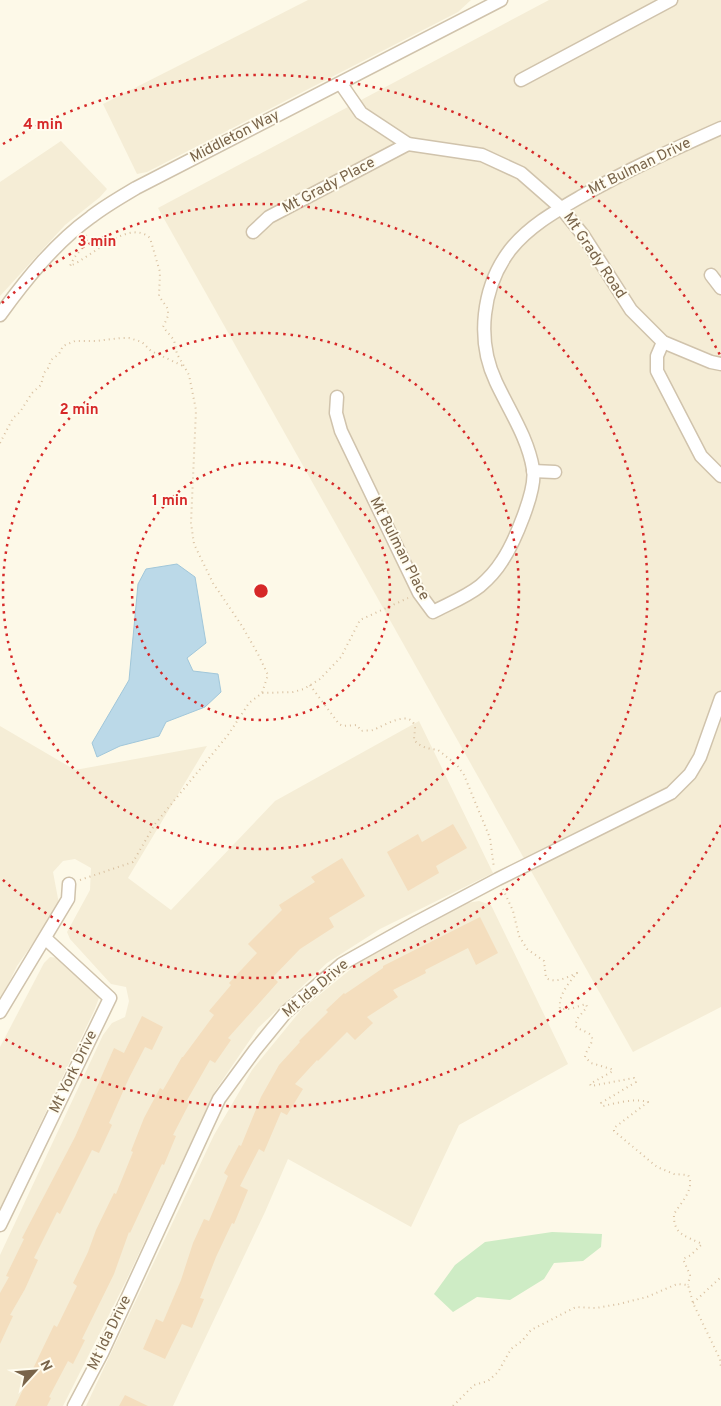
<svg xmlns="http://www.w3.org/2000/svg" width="721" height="1406" viewBox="0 0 721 1406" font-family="Overpass,sans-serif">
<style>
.residential{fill:#f5edd6}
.green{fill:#ceecc5}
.water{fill:#bbd9e8;stroke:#a1c7da}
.building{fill:#f4debe}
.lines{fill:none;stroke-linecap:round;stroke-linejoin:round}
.minor-casing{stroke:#d0c3ac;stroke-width:15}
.path{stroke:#d9c1a1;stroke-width:2;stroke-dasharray:1 4;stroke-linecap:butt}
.minor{stroke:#fff;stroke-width:12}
.ring{fill:none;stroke:#d62828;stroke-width:2.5;stroke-dasharray:2.5 5}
.labels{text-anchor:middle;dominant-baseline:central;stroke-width:4;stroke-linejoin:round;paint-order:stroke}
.street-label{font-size:15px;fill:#79644a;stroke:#fffcef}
.centre{fill:#d62828;stroke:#fffcef;stroke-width:2.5}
.ring-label{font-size:15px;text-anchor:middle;font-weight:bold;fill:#d62828;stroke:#fffcef;stroke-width:4;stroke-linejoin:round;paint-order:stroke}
</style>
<rect width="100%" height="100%" fill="#fdf9e8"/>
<g class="residential">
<polygon points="308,0 471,0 458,12 147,172 137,174 103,104"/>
<polygon points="549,0 721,0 721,1007 633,1052 158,208"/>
<polygon points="61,141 107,189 100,197 65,225 0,296 0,182"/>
<polygon points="419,721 493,873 380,929 327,963 258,1028 215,1091 127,1279 63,1406 0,1406 0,1255 103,1035 112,1023 125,1017 129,1001 126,987 111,984 70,939 67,932 90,890 91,868 75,859 63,861 53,872 59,904 47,923 17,966 0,1001 0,726 75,770 207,746 128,878 171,910 275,801"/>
<polygon points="479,901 491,905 568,1064 459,1125 411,1227 288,1159 265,1212 173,1406 86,1406 214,1135 252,1070 301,1010 357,964 467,903"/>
<polygon points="50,957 59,958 93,990 99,998 94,1011 0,1208 0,1047 44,963"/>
</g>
<polygon class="green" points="552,1232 602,1234 601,1247 583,1261 554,1263 544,1279 510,1300 477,1297 453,1312 434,1294 455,1265 485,1242"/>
<polygon class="water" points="177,564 195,577 206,643 187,658 193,671 218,674 221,692 205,707 166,722 159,736 120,746 97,757 92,743 129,680 138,584 146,569"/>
<g class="building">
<polygon points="453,824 467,848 436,866 439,873 408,891 387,852 418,834 422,842"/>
<polygon points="342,858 365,896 329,918 334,927 300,949 273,977 278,982 228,1038 231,1040 215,1063 210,1060 186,1102 189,1104 173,1135 176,1136 164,1165 162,1164 130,1233 129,1232 114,1274 82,1339 85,1340 73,1364 68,1361 49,1397 51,1398 47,1406 15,1406 54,1325 57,1327 77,1286 73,1283 88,1252 96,1230 114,1193 116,1194 133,1152 131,1151 144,1118 160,1088 163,1090 182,1057 183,1057 214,1015 209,1011 231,985 229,983 257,953 248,944 282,910 279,905 315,882 311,877"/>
<polygon points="480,917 498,953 476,965 468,948 425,970 426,973 393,990 398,997 367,1017 373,1023 355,1040 347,1032 318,1061 317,1060 295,1084 303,1089 287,1115 281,1112 264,1152 259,1149 240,1186 248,1190 234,1224 232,1223 216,1257 200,1298 204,1299 192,1328 182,1324 165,1359 143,1349 156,1319 163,1322 181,1280 193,1243 204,1219 209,1221 228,1176 224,1173 239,1145 241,1146 261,1097 279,1065 300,1042 299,1041 328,1012 326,1010 344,993 345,994 383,968 383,966"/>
<polygon points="142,1016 163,1027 152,1050 145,1047 129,1078 109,1123 112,1125 99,1153 92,1150 60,1214 57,1212 34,1258 38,1260 25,1289 10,1315 13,1316 0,1344 0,1293 9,1277 6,1276 24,1239 22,1238 75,1137 114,1048 124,1053"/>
<polygon points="125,1395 148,1406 119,1406"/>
</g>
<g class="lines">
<g class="minor-casing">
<g id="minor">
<polyline points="521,80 671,0"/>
<polyline points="341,84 361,113 408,144 482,155 521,173 561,208 583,235 631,310 663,342 711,362 721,364"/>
<polyline points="253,232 269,217 408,144"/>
<polyline points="711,275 721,288"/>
<path d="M0,315c26,-36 55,-72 91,-98 14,-11 30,-20 45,-29l365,-188"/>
<polyline points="663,342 657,356 657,371 701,456 721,476"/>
<path d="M337,397l-1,16 5,18 78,162 14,19c15,-8 33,-15 47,-26 7,-6 17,-17 22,-25 12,-18 35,-71 31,-92 -5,-31 -24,-59 -37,-87 -20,-42 -14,-95 14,-132 19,-24 46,-39 72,-54 45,-26 92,-47 139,-68"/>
<polyline points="533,471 555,472"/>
<polyline points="0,1012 68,899 69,884"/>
<polyline points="0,1225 110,998 46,939"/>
<polyline points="74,1406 102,1353 219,1099 255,1050 286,1012 342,964 417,922 498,879 671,793 690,774 700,757 721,698"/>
</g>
</g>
<g class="path">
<path d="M86,235l1,7 -13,16 -4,8c22,-9 59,-48 80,-28l10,34 -1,24 9,13v7l-5,11 11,13 3,14 12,21 7,35 -5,113 3,21 19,39 29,43 16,28 10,21 -6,18"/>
<polyline points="0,443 13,418 20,412 32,393 41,385 44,373 48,368 51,360 59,354 63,346 75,341 96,341 121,338 129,338 142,342 151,351 183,366"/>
<path d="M310,685l29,39 4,2 14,-1 4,6c4,-1 9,0 12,-1 9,-3 39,-23 42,-2 0,4 -1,8 -1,12l4,4 8,4 12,2 19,15 7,10 26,63 4,30"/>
<polyline points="80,880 133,862 155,824 228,735 249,703 262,693 293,692 304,689 320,679 341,657 360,620 408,598"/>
<path d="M503,889l10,22 6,25 8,13 17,12 2,17c10,6 21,-1 31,-5 -8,10 -19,22 -17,36h10l16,-5 1,3 -9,11 -3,7c4,7 19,6 17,16 -2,6 -6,10 -7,16l6,6 20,6 2,2 -23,13 1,2 43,-8 2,4 -35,21 2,3c14,-3 31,-8 45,-4l-34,26v3l43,36 17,7 14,1c8,13 -8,29 -14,39 -1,21 12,22 28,30l-11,11 -8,4 7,16 -2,10"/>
<polyline points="693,1303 721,1277"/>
<polyline points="453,1406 474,1385 488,1381 498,1372 511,1349 522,1341 531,1330 576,1307 596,1308 619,1304 647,1297 677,1284 688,1285 693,1303 720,1359 721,1368"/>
</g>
<use href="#minor" class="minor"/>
</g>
<g class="ring">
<circle cx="261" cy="591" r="129"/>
<circle cx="261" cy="591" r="258"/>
<path d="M2 303A387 387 0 1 1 2 879"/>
<path d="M721 825A516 516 0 0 1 3 1038M3 144A516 516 0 0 1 721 357"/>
</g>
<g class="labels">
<g class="street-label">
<text transform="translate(235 137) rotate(-27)">Middleton Way</text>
<text transform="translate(640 167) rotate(-26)">Mt Bulman Drive</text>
<text transform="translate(329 186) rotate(-28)">Mt Grady Place</text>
<text transform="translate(594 256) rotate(56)">Mt Grady Road</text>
<text transform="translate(399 549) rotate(63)">Mt Bulman Place</text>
<text transform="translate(316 989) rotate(-40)">Mt Ida Drive</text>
<text transform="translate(74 1072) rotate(-64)">Mt York Drive</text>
<text transform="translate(110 1333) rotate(-64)">Mt Ida Drive</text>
</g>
</g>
<circle cx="261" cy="591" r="8" class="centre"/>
<g class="ring-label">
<text x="43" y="129">4 min</text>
<text x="97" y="246">3 min</text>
<text x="79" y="414">2 min</text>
<text x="170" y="505">1 min</text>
</g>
<g transform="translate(35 1371) rotate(64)" stroke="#fffcef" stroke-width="4" paint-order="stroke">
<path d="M0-4L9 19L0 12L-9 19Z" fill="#79644a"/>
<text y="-8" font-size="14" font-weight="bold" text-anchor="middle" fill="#79644a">N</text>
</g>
</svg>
